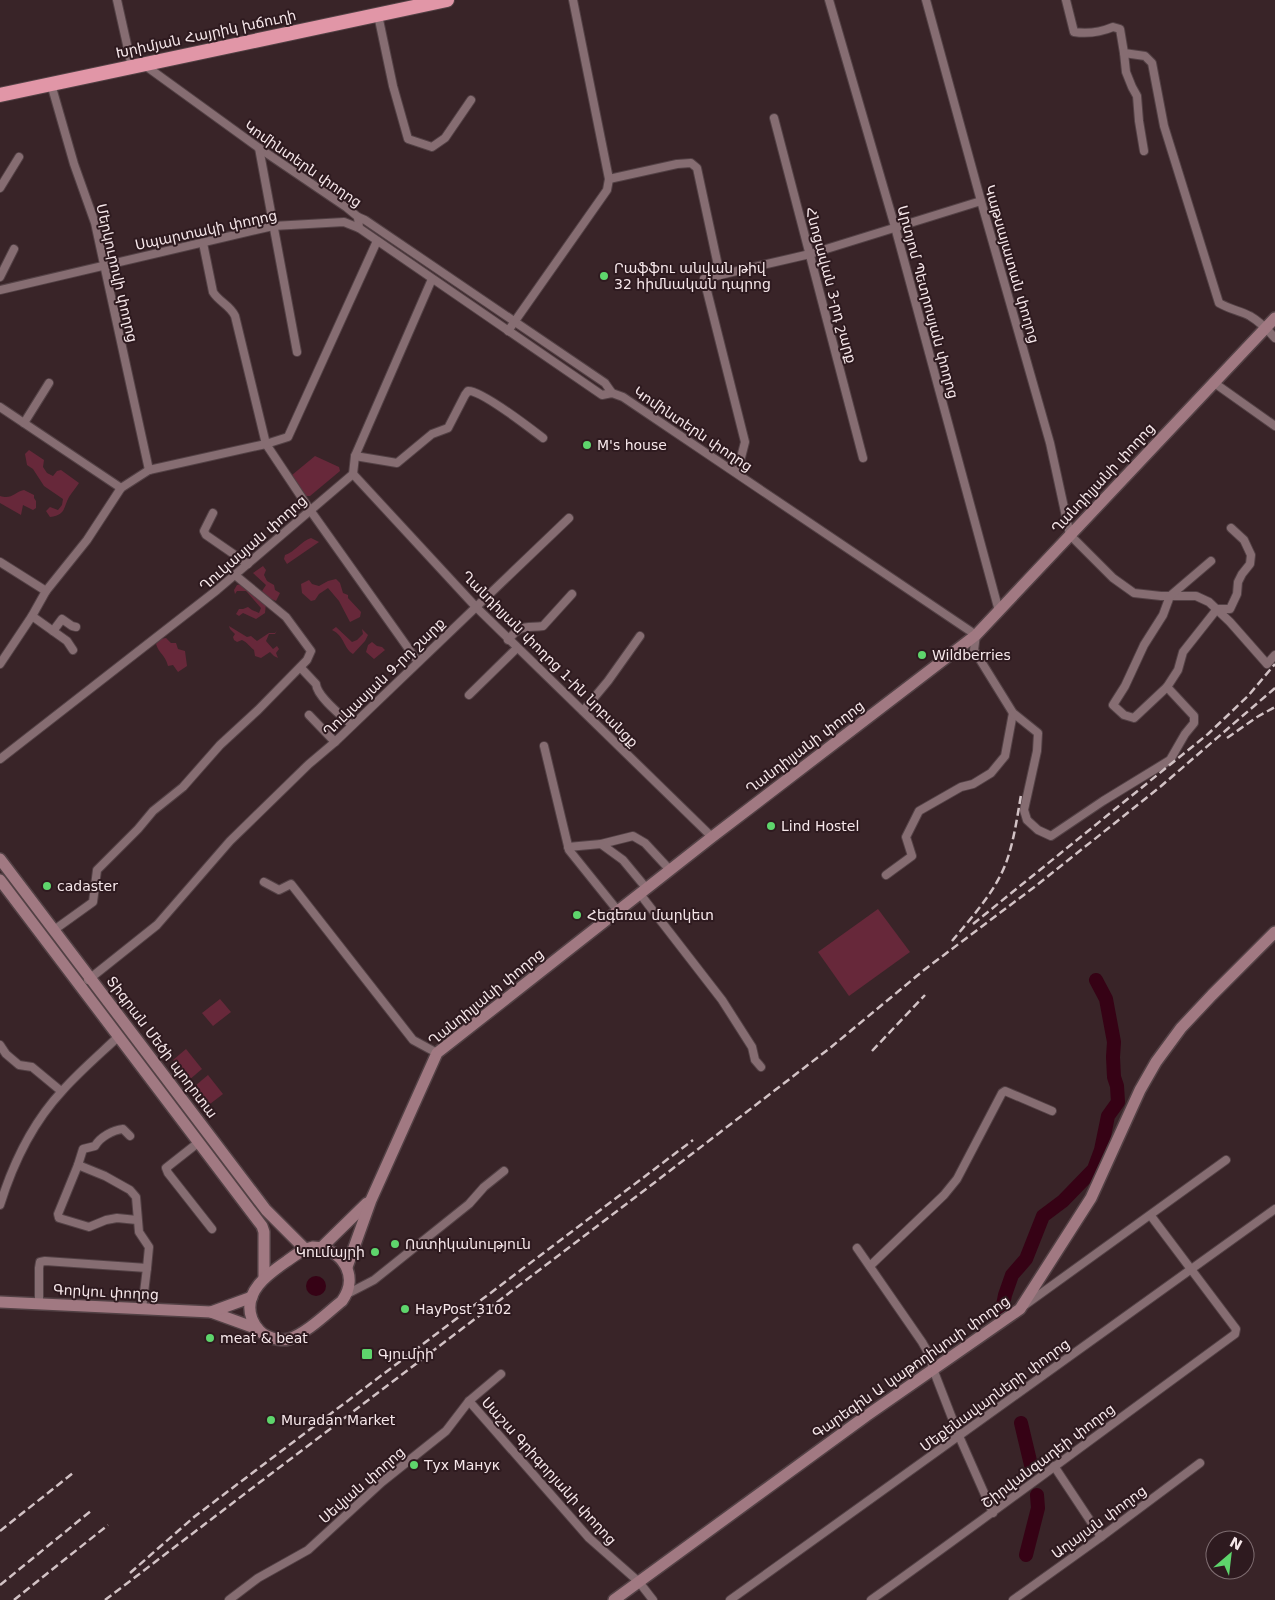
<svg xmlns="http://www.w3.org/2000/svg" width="1275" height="1600" viewBox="0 0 1275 1600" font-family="'DejaVu Sans','Noto Sans Armenian',sans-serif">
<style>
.green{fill:#67283a}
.water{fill:#360215}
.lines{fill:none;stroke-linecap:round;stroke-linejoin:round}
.river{stroke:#360215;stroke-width:14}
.street-casing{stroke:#534145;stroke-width:10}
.secondary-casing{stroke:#534145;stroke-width:14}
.highway-casing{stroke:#534145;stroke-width:16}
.street{stroke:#866d72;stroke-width:8}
.secondary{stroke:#a17982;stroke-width:11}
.highway{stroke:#e196a7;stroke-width:14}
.rail{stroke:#d2c2c5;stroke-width:2.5;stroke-dasharray:8 4;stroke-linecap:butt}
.poi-dot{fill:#5ed56c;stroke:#2e1a1f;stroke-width:2}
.labels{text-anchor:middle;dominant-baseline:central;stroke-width:4;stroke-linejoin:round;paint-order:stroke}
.street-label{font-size:14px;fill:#f6e7ea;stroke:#2e1a1f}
.poi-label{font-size:14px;fill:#f6e7ea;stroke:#2e1a1f;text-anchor:start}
</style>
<rect width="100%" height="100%" fill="#392428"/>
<g class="green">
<path d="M29,450l15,10 -1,7 4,6 6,3 4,-5 4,-1 18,13c-3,5 -7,9 -10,14 -6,11 -3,18 -19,20l-4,-6 4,-4 8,3 4,-5 1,-6 -19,-13 -11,-17 -6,-4 -2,-11z"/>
<polygon points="315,456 339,467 340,471 310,496 306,496 292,475"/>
<path d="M24,490l10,5v3l2,3v7l-3,2 -10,-5 -2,10 -21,-12v-7c12,4 14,-4 24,-6z"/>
<path d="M311,538l8,4 -32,22 -3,-5 1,-4c10,-3 16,-14 26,-17z"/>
<polygon points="263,566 266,570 264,575 267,581 274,585 275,590 280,593 276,601 265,596 262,591 266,585 253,573"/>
<polygon points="336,579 340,583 343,593 348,595 348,598 361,612 360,617 350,622 339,601 328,588 319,594 315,600 311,601 302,593 301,584 309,580 312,584 319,586 328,581"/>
<polygon points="242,584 266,603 265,613 256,619 243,613 239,616 236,614 239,609 243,609 248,607 252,610 259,613 261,608 246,591 237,591 235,594 234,590 237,585"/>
<path d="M229,626l18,11 4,-1 6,5 12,-8h6l2,-3 -2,4h-6l-3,7 7,8 4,-3 2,3 -3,4 2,5 -4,-2 -4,-4 -9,6 -6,-2 -1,-6c-4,-3 -7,-8 -12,-10l-5,2 -3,-2 -1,-3 2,-3 -5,-5z"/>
<path d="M336,627l16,15 5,-2 6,-6 -1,-5 6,6 -3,6 -12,13c-10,-6 -8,-18 -21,-24z"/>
<path d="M166,638l5,5h5l2,6 7,2 2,15 -9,6 -5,-7 -5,1c-3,-12 -9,-12 -12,-22l3,-5z"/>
<polygon points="372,642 377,646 382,647 385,650 374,659 366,652 368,645"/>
<polygon points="878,909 910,952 849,996 818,952"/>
<polygon points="220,999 231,1012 213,1026 202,1013"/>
<polygon points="186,1049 202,1069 189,1080 173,1060"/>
<polygon points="208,1075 223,1094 210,1104 195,1086"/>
</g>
<circle class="water" cx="316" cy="1286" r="10"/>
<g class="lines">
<g class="river">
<polyline points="1002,1310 1005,1295 1012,1275 1026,1259 1043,1216 1063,1201 1094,1169 1101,1150 1108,1116 1118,1102 1117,1086 1114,1077 1113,1057 1114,1042 1106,999 1096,980"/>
<polyline points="1021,1423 1031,1465"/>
<polyline points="1026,1555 1038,1508 1037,1495"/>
</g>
<g class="street-casing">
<g id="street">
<polyline points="117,0 132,67"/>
<polyline points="829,0 895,227 999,611"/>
<polyline points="926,0 981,201 1050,443 1070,535 1113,578 1134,593 1161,596 1196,596 1209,602 1230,622 1267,664 1275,655"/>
<path d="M1066,0l8,32c13,2 27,0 39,-5l7,2 4,24 21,3 7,7 12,63 55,177c10,6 21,8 31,13 10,6 18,14 25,22"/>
<polyline points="378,15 393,86 408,139 432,147 445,138 471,100"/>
<polyline points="1124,53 1126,72 1132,87 1137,96 1139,121 1144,151"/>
<polyline points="143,64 259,148 346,207 358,217 359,228 602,395 612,393 623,397 976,635 974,650 1013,713 1005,756 991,773 973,784 961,787 919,811 906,837 912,856 886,875"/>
<polyline points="51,84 74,164 95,223 149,470"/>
<polyline points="774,118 863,458"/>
<polyline points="259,148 297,352"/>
<polyline points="609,179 677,164 691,163 697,168 720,275 704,279 745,442 737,473"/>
<polyline points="0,188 19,157"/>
<polyline points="358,217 365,220 605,383 612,393"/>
<path d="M203,243l10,49c6,10 17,13 22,24l31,128 44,66 108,152"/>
<polyline points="720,275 810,254 981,201"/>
<polyline points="0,277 14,249"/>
<polyline points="0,290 273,226 344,222 359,228"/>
<polyline points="508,331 607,190 609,179 573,0"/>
<polyline points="1213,382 1275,426"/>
<polyline points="0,407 121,488"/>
<polyline points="24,423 49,383"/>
<path d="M355,456l42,7 35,-29 16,-6 17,-33 3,-4c13,-1 62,37 75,47"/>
<polyline points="353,474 476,607 712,837"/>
<polyline points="213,513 204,531 206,535 248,564"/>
<polyline points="0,562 46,591"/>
<polyline points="32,616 67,641 73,650"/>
<polyline points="53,631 62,619 72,626 76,627"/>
<path d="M508,640c13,-16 17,-12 35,-14l29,-32"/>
<polyline points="0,664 32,616 46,591 87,540 121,488 149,470 266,444 288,437 377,241"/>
<path d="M301,668l15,16c1,13 27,33 36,41"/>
<polyline points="1167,687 1134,718 1124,715 1113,705 1125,686 1144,645 1163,615 1170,596 1211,561"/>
<polyline points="469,695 517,648"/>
<polyline points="583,711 608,681 640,636"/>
<polyline points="1013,713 1038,733 1037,751 1024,810 1027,820 1038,830 1051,836 1103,801 1170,760 1185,734 1194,723 1194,716 1167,687 1178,670 1183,652 1217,609 1230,609 1237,594 1238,582 1242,574 1250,564 1251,555 1244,540 1231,528"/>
<polyline points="309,715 335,742"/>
<polyline points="544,746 569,850 618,911"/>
<polyline points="0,759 217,590 353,474 355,456 432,279"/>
<polyline points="601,844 633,836 645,843 670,870"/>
<polyline points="568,847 601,844 623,860 647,889"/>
<polyline points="264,882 279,890 291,884 413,1040 437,1053"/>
<polyline points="640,894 722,1000 752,1047 755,1060 761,1067"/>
<polyline points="54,930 93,902 97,870 138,829 153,811 183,787 220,745 258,710 307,660 311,651 286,617 235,575"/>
<polyline points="88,980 157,925 230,841 309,764 335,742 569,518"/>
<polyline points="0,1045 6,1054 19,1065 32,1067 61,1091"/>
<path d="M130,1136l-7,-7c-10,1 -23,8 -28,17l-12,3 -5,16 27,11 25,14 6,7 3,35 10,15 -2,21"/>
<polyline points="199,1142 166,1168 168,1173 212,1229"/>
<polyline points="78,1165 58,1214 59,1218 89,1227 106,1220 117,1218 137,1220"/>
<path d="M0,1205c13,-42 33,-83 63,-115 17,-19 37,-36 56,-54"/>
<polyline points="857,1248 922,1342 930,1356 933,1369 959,1436 993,1513"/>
<polyline points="870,1266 944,1195 957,1179 1002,1093 1005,1091 1052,1111"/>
<polyline points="347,1294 374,1280 469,1204 484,1187 504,1171"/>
<polyline points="39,1304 39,1268 40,1262 45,1261 147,1268 142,1309"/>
<polyline points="1025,1305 1226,1160"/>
<polyline points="469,1401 589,1538 639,1582 653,1600"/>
<polyline points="1054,1466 1101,1537"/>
<polyline points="229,1600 258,1578 308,1550 382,1482 446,1431 469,1401 501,1374"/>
<polyline points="730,1600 1275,1209"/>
<path d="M871,1600c122,-87 242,-177 364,-266l1,-5 -85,-113"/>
<polyline points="1013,1600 1101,1537 1200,1463"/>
</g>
</g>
<g class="secondary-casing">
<g id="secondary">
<polyline points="0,859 266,1210 305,1249"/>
<polyline points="0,880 262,1226 264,1232 264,1277"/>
<path d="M313,1247c29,1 47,29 29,54 -15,12 -35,32 -53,38 -6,2 -16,0 -22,-3 -7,-3 -12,-10 -15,-17 -10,-27 16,-45 35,-58 8,-6 16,-12 26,-14z"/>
<polyline points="322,1247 367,1203"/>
<polyline points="347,1267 371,1200 437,1053 712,837 976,635 1275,318"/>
<polyline points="0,1302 211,1312 258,1329"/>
<polyline points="211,1312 252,1297"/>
<polyline points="614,1600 866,1416 1020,1309 1091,1198 1140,1090 1156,1062 1181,1028 1212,995 1275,932"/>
</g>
</g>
<g class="highway-casing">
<polyline id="highway" points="0,95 447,0"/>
</g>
<use href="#street" class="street"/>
<use href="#secondary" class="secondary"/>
<use href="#highway" class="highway"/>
<g class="rail">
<polyline points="1227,738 1257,717 1275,707"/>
<polyline points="973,924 1208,734 1248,696 1275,664"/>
<path d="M952,941c20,-24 43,-49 54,-78 8,-22 11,-45 15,-68"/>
<polyline points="872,1051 925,995"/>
<polyline points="0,1531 73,1473"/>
<polyline points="130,1573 194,1517 693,1140"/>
<polyline points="0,1585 92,1510"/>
<polyline points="14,1600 108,1525"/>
<polyline points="105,1600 650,1186 830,1048 924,970 1037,885 1160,787 1275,688"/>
</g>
</g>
<g class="poi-dot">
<circle cx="604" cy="276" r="5"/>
<circle cx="587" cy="445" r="5"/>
<circle cx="922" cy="655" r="5"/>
<circle cx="771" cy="826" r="5"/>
<circle cx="47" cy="886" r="5"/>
<circle cx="577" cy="915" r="5"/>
<circle cx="395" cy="1244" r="5"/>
<circle cx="375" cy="1252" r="5"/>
<circle cx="405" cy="1309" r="5"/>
<circle cx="210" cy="1338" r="5"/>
<rect x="361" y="1348" width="12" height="12" rx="2.5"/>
<circle cx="271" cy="1420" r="5"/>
<circle cx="414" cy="1465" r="5"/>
</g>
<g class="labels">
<g class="street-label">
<text transform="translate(206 34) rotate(-12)">Խրիմյան Հայրիկ խճուղի</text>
<text transform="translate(303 164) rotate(35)">Կոմինտերն փողոց</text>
<text transform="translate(206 230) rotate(-12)">Սպարտակի փողոց</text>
<text transform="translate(1012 264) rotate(74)">Կաթսայատան փողոց</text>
<text transform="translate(117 273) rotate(77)">Մերկուրովի փողոց</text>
<text transform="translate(831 285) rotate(75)">Հնոցավան 3-րդ շարք</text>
<text transform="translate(928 302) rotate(75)">Արտյոմ Պետրոսյան փողոց</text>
<text transform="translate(693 429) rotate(34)">Կոմինտերն փողոց</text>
<text transform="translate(1103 478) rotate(-47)">Ղանդիլյանի փողոց</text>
<text transform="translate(253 543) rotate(-41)">Ղուկասյան փողոց</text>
<text transform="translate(550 659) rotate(45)">Ղանդիլյան փողոց 1-ին նրբանցք</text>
<text transform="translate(384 677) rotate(-44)">Ղուկասյան 9-րդ շարք</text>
<text transform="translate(805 747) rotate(-37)">Ղանդիլյանի փողոց</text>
<text transform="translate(486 997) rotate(-39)">Ղանդիլյանի փողոց</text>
<text transform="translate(162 1047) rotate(53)">Տիգրան Մեծի պողոտա</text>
<text transform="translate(106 1292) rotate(3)">Գորկու փողոց</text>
<text transform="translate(911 1367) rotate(-35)">Գարեգին Ա կաթողիկոսի փողոց</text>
<text transform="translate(995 1395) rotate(-36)">Մեքենավարների փողոց</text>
<text transform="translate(1048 1456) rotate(-37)">Շիրվանզադեի փողոց</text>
<text transform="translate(549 1471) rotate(48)">Սաշա Գրիգորյանի փողոց</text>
<text transform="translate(362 1485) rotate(-41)">Սեվյան փողոց</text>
<text transform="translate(1099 1522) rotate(-36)">Աղայան փողոց</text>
</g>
<g class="poi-label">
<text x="614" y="268">Րաֆֆու անվան թիվ<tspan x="614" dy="16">32 հիմնական դպրոց</tspan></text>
<text x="597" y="445">M's house</text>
<text x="932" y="655">Wildberries</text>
<text x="781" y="826">Lind Hostel</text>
<text x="57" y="886">cadaster</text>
<text x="587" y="915">Հեգեռա մարկետ</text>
<text x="405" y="1244">Ոստիկանություն</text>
<text x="365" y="1252" text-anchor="end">Կումայրի</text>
<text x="415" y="1309">HayPost 3102</text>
<text x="220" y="1338">meat &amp; beat</text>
<text x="378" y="1354">Գյումրի</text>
<text x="281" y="1420">Muradan Market</text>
<text x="424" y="1465">Тух Манук</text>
</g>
</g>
<g transform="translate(1230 1555) rotate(28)"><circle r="24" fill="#2e1a1f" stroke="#7e6c70"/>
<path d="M0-4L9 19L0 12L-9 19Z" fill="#5ed56c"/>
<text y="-8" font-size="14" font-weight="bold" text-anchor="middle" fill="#f6e7ea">N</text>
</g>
</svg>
